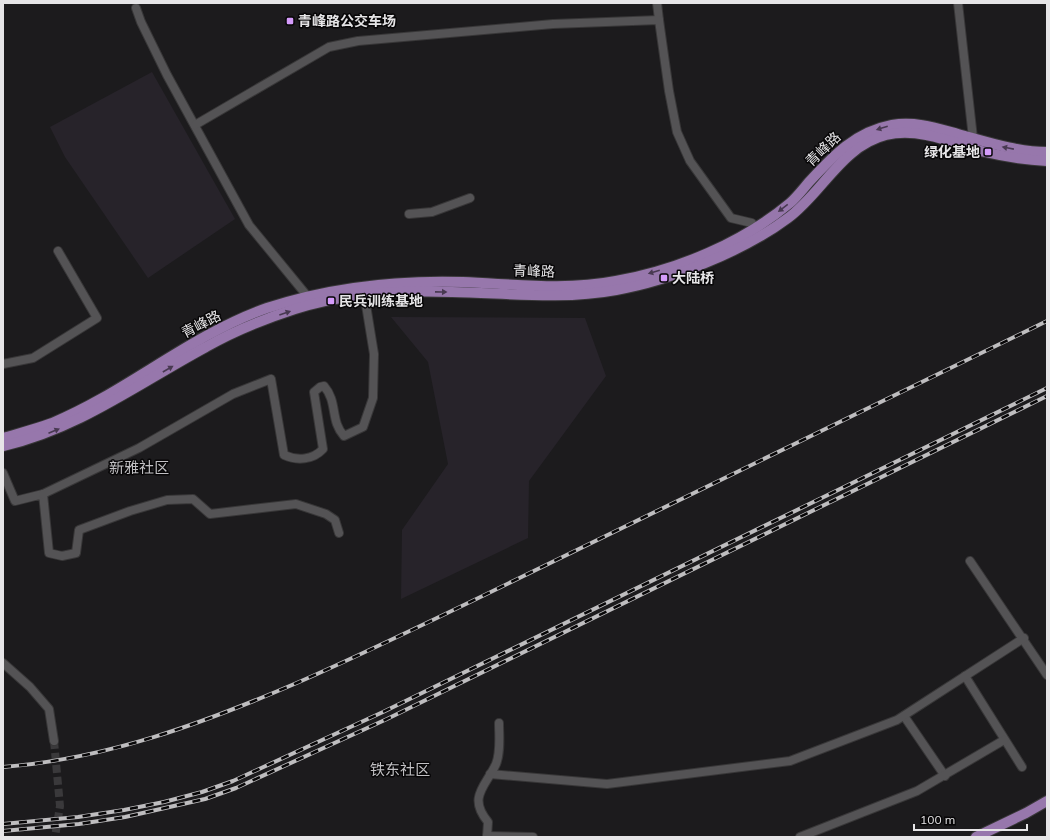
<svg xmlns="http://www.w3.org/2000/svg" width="1050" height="840" viewBox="0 0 1050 840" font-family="Mulish,'Noto Sans SC',sans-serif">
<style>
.built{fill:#27232a}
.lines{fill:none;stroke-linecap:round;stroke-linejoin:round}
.minor-tunnel{stroke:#3a393b;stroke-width:8;stroke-dasharray:8 4;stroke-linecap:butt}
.minor-casing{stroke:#383738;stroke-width:10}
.major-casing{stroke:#383738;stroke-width:12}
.minor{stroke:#545355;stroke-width:8}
.major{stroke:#9777ac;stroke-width:10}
.rail-casing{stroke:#bebdbf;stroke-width:4}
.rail{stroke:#070607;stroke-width:2.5;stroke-dasharray:8;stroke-linecap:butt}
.oneway{fill:#483951}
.poi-dot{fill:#d59cfb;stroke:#070607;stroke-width:1.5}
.labels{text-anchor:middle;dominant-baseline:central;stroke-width:3;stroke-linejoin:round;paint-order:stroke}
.poi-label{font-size:14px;font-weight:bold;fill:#e6e5e7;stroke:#070607;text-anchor:start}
.street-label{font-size:14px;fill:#e6e5e7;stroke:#070607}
.neighbourhood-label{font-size:15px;fill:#c1c0c3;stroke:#070607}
</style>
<rect width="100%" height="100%" fill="#1c1b1d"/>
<g class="built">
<polygon points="152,72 235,219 148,278 65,157 50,127"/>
<polygon points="391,317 585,318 606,376 529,481 528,538 401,599 402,530 448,464 428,362"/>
</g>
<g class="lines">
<polyline class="minor-tunnel" points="54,741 60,806 55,837"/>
<g class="minor-casing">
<g id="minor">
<polyline points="657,3 659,20"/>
<polyline points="958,3 973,138"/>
<polyline points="136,8 141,22 167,75 249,225 308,297 309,302"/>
<polyline points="195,125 329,47 358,41 553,24 659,20 669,91 677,132 690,161 731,218 752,223 757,233"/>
<polyline points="409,214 432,212 470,198"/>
<polyline points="3,364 33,358 97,318 58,251"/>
<polyline points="3,473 15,501 43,494 49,553 62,556 76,553 79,530 130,511 167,500 193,499 210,514 296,504 326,514 335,520 339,533"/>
<path d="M43,494l96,-46 94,-54 38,-15 13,76c13,6 29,5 39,-6l-9,-57 6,-5 4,-1c14,16 6,35 20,50l19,-9 10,-29 1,-44 -8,-49 -3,-10"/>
<polyline points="970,561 1047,675"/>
<polyline points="3,663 30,687 49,709 54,741"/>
<polyline points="965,676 1022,767"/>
<polyline points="904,716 945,776"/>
<polyline points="490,774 607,784 790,761 897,720 1024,638"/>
<polyline points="487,836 533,837"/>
<path d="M487,837l1,-15c-21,-25 -2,-36 8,-58 5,-12 3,-29 3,-41"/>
<polyline points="800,837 917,791 1004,740"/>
</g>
</g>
<g class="major-casing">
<g id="major">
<path d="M3,438c17,-5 33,-9 49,-15 75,-31 138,-88 215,-115 64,-21 129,-28 196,-26 51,2 102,9 153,-1 62,-11 126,-38 174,-78 7,-6 13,-14 19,-21 24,-26 46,-50 83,-57 23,-4 44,3 66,9 29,8 59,18 89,18"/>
<path d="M3,446c75,-17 136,-63 203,-99 28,-16 58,-28 89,-38 50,-16 104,-19 157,-17 54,1 110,8 164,-2 53,-9 128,-39 172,-72 34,-25 54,-72 98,-83 33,-8 68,8 99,17 21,5 41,8 62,9"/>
<polyline points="976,837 1026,813 1047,801"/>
</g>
</g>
<use href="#minor" class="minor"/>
<use href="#major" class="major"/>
<g class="rail-casing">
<g id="rail">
<path d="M3,767c104,-8 201,-44 296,-85 82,-36 163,-76 243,-115 168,-82 337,-164 505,-246"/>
<polyline points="3,824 78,817 124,810 164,802 202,792 233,781 383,712 1047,388"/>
<polyline points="3,831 79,824 125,817 205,799 236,788 387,719 1047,396"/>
</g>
</g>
<use href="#rail" class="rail"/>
</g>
<defs><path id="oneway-solid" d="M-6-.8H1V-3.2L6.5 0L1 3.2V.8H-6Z"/></defs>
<g class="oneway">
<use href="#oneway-solid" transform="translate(882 128) rotate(163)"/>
<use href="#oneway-solid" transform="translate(1008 148) rotate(-169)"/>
<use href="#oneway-solid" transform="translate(783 208) rotate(142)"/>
<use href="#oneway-solid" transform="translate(654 272) rotate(164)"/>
<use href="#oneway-solid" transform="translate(441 292) rotate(1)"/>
<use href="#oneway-solid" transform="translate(285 313) rotate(-19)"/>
<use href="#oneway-solid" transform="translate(168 369) rotate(-30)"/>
<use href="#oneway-solid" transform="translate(54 431) rotate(-23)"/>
</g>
<g class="poi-dot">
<rect x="286" y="17" width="8" height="8" rx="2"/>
<rect x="984" y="148" width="8" height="8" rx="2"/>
<rect x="660" y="274" width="8" height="8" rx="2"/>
<rect x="327" y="297" width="8" height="8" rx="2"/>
</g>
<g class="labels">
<g class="poi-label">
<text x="298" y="21">青峰路公交车场</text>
<text x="980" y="152" text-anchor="end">绿化基地</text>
<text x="672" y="278">大陆桥</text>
<text x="339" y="301">民兵训练基地</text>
</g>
<g class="street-label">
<text transform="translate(823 149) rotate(-44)">青峰路</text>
<text transform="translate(534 271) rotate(2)">青峰路</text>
<text transform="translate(201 324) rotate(-28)">青峰路</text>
</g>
<g class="neighbourhood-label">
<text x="139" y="467">新雅社区</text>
<text x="400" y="769">铁东社区</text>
</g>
</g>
<rect width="1050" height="840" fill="none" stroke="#e6e5e7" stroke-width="8"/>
<path d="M914 824v6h113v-6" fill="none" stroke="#e6e5e7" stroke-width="2"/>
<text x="920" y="824" font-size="12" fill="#e6e5e7" stroke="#070607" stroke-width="3" paint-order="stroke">100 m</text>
</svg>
